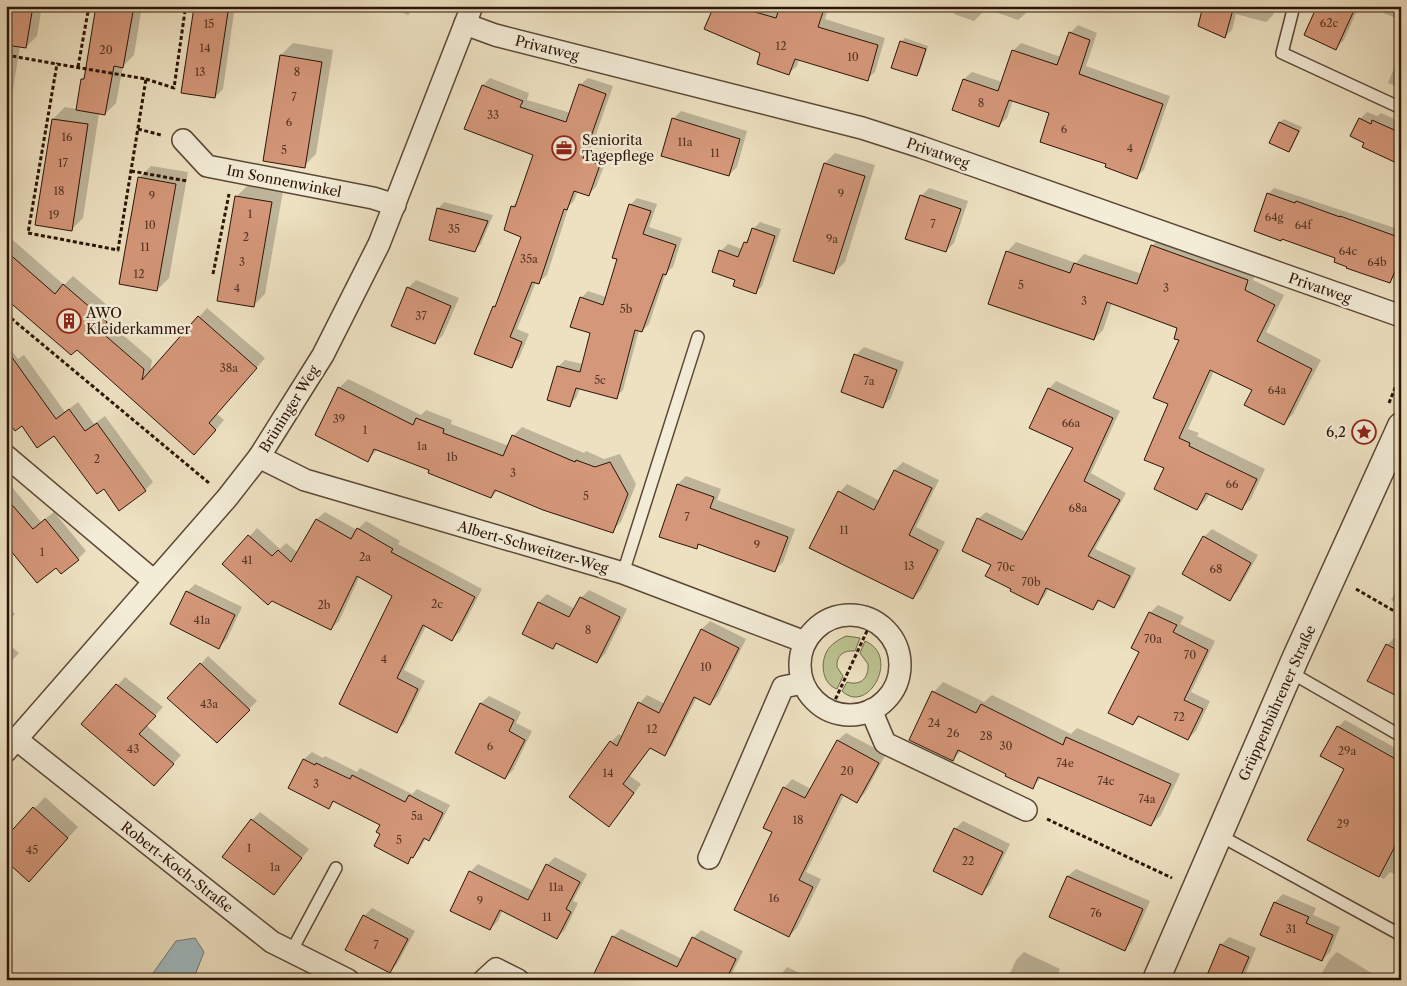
<svg xmlns="http://www.w3.org/2000/svg" width="1407" height="986" viewBox="0 0 1407 986" font-family="'Libre Caslon Text',serif">
<style>
.green{fill:#bcc290;stroke:#746b4c}
.water{fill:#9fbabe;stroke:#717875}
.shadow{fill:#0003}
.building{fill:#d49779;stroke:#2c1407}
.lines{fill:none;stroke-linecap:round;stroke-linejoin:round}
.service-casing{stroke:#5c4736;stroke-width:14}
.minor-casing{stroke:#5c4736;stroke-width:24}
.tertiary-casing{stroke:#5c4736;stroke-width:29}
.path{stroke:#2c1407;stroke-width:3;stroke-dasharray:4 2.5;stroke-linecap:butt}
.service{stroke:#f3ecd7;stroke-width:11}
.minor{stroke:#f3ecd7;stroke-width:21}
.tertiary{stroke:#f3ecd7;stroke-width:26}
.labels{text-anchor:middle;dominant-baseline:central;stroke-width:5;stroke-linejoin:round;paint-order:stroke}
.number-label{font-size:11px;fill:#563524}
.street-label{font-size:14px;fill:#2c1407;stroke:#f3ecd7}
.poi-label{font-size:14px;fill:#2c1407;stroke:#f3ecd7;text-anchor:start}
</style>
<rect width="100%" height="100%" fill="#ede1c1"/>
<filter id="stains"><feTurbulence type="fractalNoise" baseFrequency=".004" numOctaves="4"/><feColorMatrix values="0 0 0 0 .2 0 0 0 0 .09 0 0 0 0 .02 0 0 0 .5 -.17"/></filter>
<radialGradient id="worn" r=".72"><stop offset=".6" stop-color="#630" stop-opacity="0"/><stop offset="1" stop-color="#630" stop-opacity=".3"/></radialGradient>
<g class="green">
<path d="M846,636l14,2 -5,13c-11,-1 -19,4 -18,16l6,9 -6,13c-15,-5 -17,-26 -10,-38 4,-7 11,-11 19,-15z"/>
<path d="M865,641c36,15 3,75 -23,50l5,-9c13,4 22,-3 21,-18l-8,-11z"/>
</g>
<polygon class="water" points="195,938 204,952 193,980 148,980 176,941"/>
<g class="shadow">
<polygon points="6,6 42,6 37,36 26,47 20,46 6,133"/>
<polygon points="98,6 142,6 134,55 123,66 116,103 105,114 99,113 83,218 71,230 53,119 65,107 77,109 83,79 85,77"/>
<polygon points="196,6 235,6 223,89 215,97 195,7"/>
<polygon points="385,6 416,6 408,15"/>
<polygon points="614,6 638,6 634,11"/>
<polygon points="715,6 768,6 780,9 781,6 829,6 825,19 885,38 875,72 867,79 799,59 797,66 789,73 762,52"/>
<polygon points="957,6 1028,6 1026,13 1018,20 984,8 982,13 974,21 954,14"/>
<polygon points="1200,6 1276,6 1273,15 1266,22 1236,14 1232,30 1225,37 1204,8"/>
<polygon points="1318,6 1359,6 1344,40 1336,48"/>
<polygon points="1366,6 1401,6 1401,20"/>
<polygon points="1078,25 1097,33 1086,66 1170,96 1144,170 1136,177 1108,163 1051,113 1013,100 1007,118 999,125 964,79 972,72 1002,82 1013,51 1021,43 1061,57 1070,33"/>
<polygon points="905,38 928,46 920,71 917,75 901,42"/>
<polygon points="293,43 333,50 316,154 304,166 281,55"/>
<polygon points="1401,51 1401,88 1388,83"/>
<polygon points="490,78 529,93 527,100 571,113 580,85 588,78 613,86 590,151 607,158 596,187 588,195 578,191 574,201 569,206 547,275 539,282 536,282 517,329 529,334 519,358 511,366 494,307 498,303 523,236 512,207 518,201 535,154 483,85"/>
<polygon points="681,111 747,131 737,167 729,175 673,119"/>
<polygon points="1367,112 1377,116 1381,113 1401,122 1401,168 1395,166 1397,162 1366,142 1360,119"/>
<polygon points="1284,119 1302,127 1292,147 1288,151 1271,143 1280,122"/>
<polygon points="835,153 875,165 845,262 834,273 825,163"/>
<polygon points="151,166 188,172 169,278 157,290 139,178"/>
<polygon points="248,185 283,191 265,294 253,306 236,197"/>
<polygon points="929,188 968,201 954,243 946,251 921,196"/>
<polygon points="1274,188 1401,230 1401,262 1395,276 1389,281 1337,258 1283,238 1255,230 1269,193"/>
<polygon points="637,198 657,204 649,227 682,238 673,267 666,273 649,324 642,331 639,330 623,390 616,397 580,388 576,398 569,405 558,367 565,360 583,364 592,332 581,298 588,291 606,297 618,258 630,205"/>
<polygon points="444,202 493,215 481,244 474,250 438,209"/>
<polygon points="760,222 781,229 762,286 755,293 736,280 721,251 728,244 742,249 753,229"/>
<polygon points="6,234 64,285 73,276 115,312 107,321 152,360 150,373 207,308 265,358 217,414 224,420 203,445 77,348 6,297"/>
<polygon points="1161,237 1257,270 1253,280 1284,295 1266,332 1321,360 1293,414 1284,423 1253,390 1214,371 1188,429 1199,433 1197,436 1265,469 1251,499 1242,508 1210,493 1206,500 1197,509 1166,468 1169,404 1180,340 1179,327 1112,303 1103,330 1094,339 1007,252 1016,242 1076,263 1084,254 1142,274 1152,246"/>
<polygon points="416,280 459,298 443,335 435,343 408,288"/>
<polygon points="6,343 18,359 24,355 65,412 78,402 94,424 105,416 153,482 145,490 104,488 55,434 23,425 6,417"/>
<polygon points="864,347 904,362 891,398 883,406 856,355"/>
<polygon points="348,379 421,415 426,410 452,420 451,424 509,446 513,436 522,427 584,453 586,451 604,459 620,454 636,484 621,522 612,531 498,490 491,497 431,469 378,449 368,460 339,388"/>
<polygon points="1056,381 1120,411 1091,473 1126,493 1095,549 1136,568 1121,599 1114,606 1101,600 1092,609 1049,588 1045,596 1038,603 1013,588 992,564 978,519 986,512 1028,533 1075,448 1049,389"/>
<polygon points="903,462 939,480 916,527 945,542 921,590 913,598 840,492 847,484 880,501 895,470"/>
<polygon points="686,476 721,489 717,500 795,529 783,562 775,570 701,543 696,548 678,484"/>
<polygon points="6,480 41,522 54,512 86,551 78,559 56,566 11,549 6,552"/>
<polygon points="325,512 357,530 366,521 400,541 398,544 482,589 460,632 452,639 426,626 404,670 425,681 404,724 396,731 394,596 360,576 339,621 331,629 224,564 257,528 280,549 286,543 298,553 317,519"/>
<polygon points="1212,529 1258,555 1237,592 1229,599 1204,537"/>
<polygon points="1401,582 1401,606 1391,600"/>
<polygon points="195,584 242,607 227,639 219,647 187,592"/>
<polygon points="589,590 627,609 605,654 597,662 558,642 553,648 524,633 539,602 547,594 575,609 581,598"/>
<polygon points="1158,605 1184,617 1180,624 1215,641 1191,692 1210,701 1196,731 1188,739 1141,716 1133,724 1141,652 1150,613"/>
<polygon points="6,607 15,614 6,623"/>
<polygon points="710,621 746,639 718,696 710,704 697,697 672,746 664,754 651,747 630,776 641,784 617,817 609,825 611,742 619,734 623,737 640,703 647,695 665,704 702,629"/>
<polygon points="1395,637 1401,640 1401,697 1387,645"/>
<polygon points="6,642 19,653 6,667"/>
<polygon points="208,656 257,701 217,741 201,664"/>
<polygon points="125,677 163,707 146,725 181,755 162,777 83,724"/>
<polygon points="943,682 984,702 992,695 1071,734 1077,728 1180,774 1161,815 1151,825 1042,777 1032,787 962,750 952,760 934,692"/>
<polygon points="489,696 521,712 516,723 532,731 513,770 505,778 456,752 481,703"/>
<polygon points="1345,720 1401,751 1401,878 1390,872 1384,879 1309,840 1346,768 1338,727"/>
<polygon points="846,733 886,754 865,793 857,801 844,795 806,872 821,879 797,928 789,936 774,832 764,827 785,787 792,779 811,789 838,740"/>
<polygon points="312,752 323,758 325,756 357,772 360,768 412,794 417,789 450,805 436,832 429,839 426,838 420,849 408,862 382,833 382,825 335,801 328,807 290,788 304,759"/>
<polygon points="45,797 78,827 39,870 11,864 6,868 6,839"/>
<polygon points="260,812 309,849 274,894 252,820"/>
<polygon points="963,821 1010,844 990,885 982,893 955,829"/>
<polygon points="555,857 587,874 573,901 578,903 565,930 557,938 503,910 498,921 490,929 470,872 478,864 534,891 547,865"/>
<polygon points="1076,869 1150,901 1132,942 1125,949 1050,917 1068,876"/>
<polygon points="1283,894 1316,908 1313,915 1340,927 1330,952 1322,960 1262,934 1275,902"/>
<polygon points="372,908 415,931 397,964 389,972 364,916"/>
<polygon points="621,929 682,959 693,938 701,930 743,951 729,980 602,980 594,976 613,937"/>
<polygon points="1229,937 1256,948 1243,980 1207,980 1221,945"/>
<polygon points="1024,952 1060,969 1055,980 1007,980 1016,960"/>
<polygon points="1337,952 1383,980 1318,980 1330,959"/>
<polygon points="787,967 814,980 777,980"/>
</g>
<g class="building">
<polygon points="6,6 33,6 26,48 6,45"/>
<polygon points="96,6 134,6 123,68 114,66 105,115 76,110 81,79 84,79"/>
<polygon points="714,6 734,6 776,18 780,6 825,6 818,27 878,45 868,81 795,59 789,75 757,64 760,53 704,29"/>
<polygon points="1203,6 1234,6 1225,38 1198,26"/>
<polygon points="1317,6 1356,6 1336,50 1304,35"/>
<polygon points="194,7 228,12 215,98 181,93"/>
<polygon points="1069,32 1090,40 1079,74 1163,104 1137,179 1105,167 1106,164 1040,142 1049,113 1009,100 999,127 952,110 963,79 998,91 1012,50 1057,65"/>
<polygon points="900,41 926,49 917,76 891,68"/>
<polygon points="280,55 322,62 305,168 263,161"/>
<polygon points="579,84 606,94 583,159 600,165 589,196 574,191 567,210 564,209 539,284 532,282 510,337 522,342 512,368 474,354 493,306 495,307 521,237 504,230 511,206 515,207 533,155 464,129 482,85 523,101 520,107 566,122"/>
<polygon points="672,118 740,139 729,176 661,156"/>
<polygon points="1359,118 1371,124 1372,120 1401,133 1401,165 1362,147 1364,143 1350,136"/>
<polygon points="52,119 88,124 72,231 35,225"/>
<polygon points="1279,122 1299,131 1289,152 1269,143"/>
<polygon points="824,163 865,176 834,274 793,261"/>
<polygon points="138,177 176,184 157,291 119,284"/>
<polygon points="1267,193 1295,203 1296,201 1340,217 1340,216 1401,238 1401,257 1390,283 1346,268 1347,267 1334,262 1335,258 1282,239 1281,241 1254,231"/>
<polygon points="920,195 961,209 946,252 905,239"/>
<polygon points="235,196 272,202 254,307 217,301"/>
<polygon points="629,204 651,211 643,234 676,245 666,275 663,274 642,332 635,330 617,399 576,388 570,407 547,400 557,366 580,372 590,333 570,327 580,297 603,305 617,259 612,258"/>
<polygon points="437,208 488,221 475,252 429,240"/>
<polygon points="752,228 775,236 756,294 733,286 735,280 712,272 719,250 738,257 744,242 747,243"/>
<polygon points="1151,245 1248,280 1245,290 1275,305 1257,341 1312,369 1284,425 1244,405 1252,390 1210,370 1179,438 1190,443 1189,446 1257,479 1242,510 1206,493 1197,510 1154,489 1164,468 1144,460 1168,404 1153,398 1179,340 1174,339 1177,328 1107,302 1094,340 988,304 1006,251 1070,273 1074,263 1137,284"/>
<polygon points="6,251 55,294 63,284 107,322 100,331 144,369 142,380 198,316 257,368 209,423 216,430 194,455 77,350 71,355 6,299"/>
<polygon points="407,287 451,306 435,344 391,326"/>
<polygon points="6,349 56,419 69,409 85,431 97,423 146,491 119,511 104,489 97,494 54,436 37,448 22,426 15,431 6,419"/>
<polygon points="854,354 897,370 883,408 841,392"/>
<polygon points="338,387 413,425 416,418 444,429 443,433 503,456 512,435 575,462 576,460 595,467 610,462 628,494 613,533 543,510 495,490 491,498 428,473 429,470 374,449 368,462 315,435"/>
<polygon points="1048,388 1113,418 1084,481 1120,500 1088,556 1130,576 1114,608 1098,600 1093,610 1046,588 1038,605 1010,591 1011,589 985,576 991,565 962,551 977,518 1022,540 1073,448 1029,428"/>
<polygon points="894,470 932,488 909,535 938,550 913,599 809,548 838,491 874,510"/>
<polygon points="677,484 714,497 710,508 788,537 775,572 698,544 697,549 659,537"/>
<polygon points="6,498 33,529 45,519 79,560 61,574 56,568 37,583 6,545"/>
<polygon points="316,519 351,539 357,528 393,549 391,552 475,597 452,641 423,625 397,678 418,689 397,733 339,704 392,596 357,576 331,630 272,601 268,605 222,564 248,535 272,556 278,550 291,562"/>
<polygon points="1203,536 1251,563 1230,601 1182,574"/>
<polygon points="186,591 235,615 219,649 170,624"/>
<polygon points="580,597 620,617 597,663 556,643 553,649 522,634 538,602 569,617"/>
<polygon points="1149,612 1177,625 1173,632 1208,650 1184,700 1203,709 1188,740 1138,716 1133,725 1108,713 1139,652 1131,648"/>
<polygon points="701,629 739,648 710,705 694,697 665,756 650,748 623,784 634,793 609,827 569,797 610,741 617,746 638,702 659,713"/>
<polygon points="1386,644 1401,652 1401,698 1367,681"/>
<polygon points="200,663 250,710 217,743 167,698"/>
<polygon points="116,684 156,716 139,734 174,764 154,786 81,724"/>
<polygon points="932,691 976,713 981,704 1063,745 1066,737 1171,784 1151,826 1038,777 1033,789 1005,776 1006,774 958,750 953,761 909,740"/>
<polygon points="480,703 514,720 509,731 525,740 505,779 455,753"/>
<polygon points="1337,726 1401,762 1401,835 1379,877 1307,840 1344,769 1320,756"/>
<polygon points="837,740 879,763 857,803 841,794 799,880 813,887 789,937 734,910 772,832 763,828 783,787 805,798"/>
<polygon points="303,759 315,765 316,763 350,779 352,775 405,802 409,795 443,813 429,841 424,838 413,858 411,857 408,864 374,846 380,834 376,832 380,825 333,801 329,809 288,788"/>
<polygon points="33,807 68,838 29,882 6,861 6,837"/>
<polygon points="251,819 302,858 274,895 222,857"/>
<polygon points="954,828 1003,852 982,895 933,871"/>
<polygon points="546,864 580,882 566,909 571,912 557,939 500,910 490,930 450,911 469,871 528,900"/>
<polygon points="1067,876 1143,909 1125,951 1049,917"/>
<polygon points="1274,902 1309,917 1306,923 1333,935 1322,961 1260,935"/>
<polygon points="363,915 408,939 390,973 345,950"/>
<polygon points="612,936 677,967 692,937 736,959 726,980 591,980"/>
<polygon points="1220,944 1249,957 1239,980 1205,980"/>
</g>
<g class="lines">
<g class="service-casing">
<g id="service">
<polyline points="1294,6 1282,53 1401,108"/>
<polyline points="623,573 698,337"/>
<polyline points="1290,672 1401,736"/>
<polyline points="1219,835 1401,935"/>
<polyline points="291,952 336,868"/>
</g>
</g>
<g class="minor-casing">
<g id="minor">
<polyline points="465,24 495,35 862,128 921,147 1401,316"/>
<polyline points="183,140 207,166 373,198 395,205"/>
<polyline points="6,456 154,581"/>
<polyline points="259,457 305,480 623,573 805,642"/>
<circle cx="850" cy="665" r="50"/>
<polyline points="871,710 885,743 1026,810"/>
<polyline points="16,739 272,942 348,980"/>
<polyline points="6,751 227,498 259,457 323,355 379,244 472,6"/>
<polyline points="709,858 783,687 803,683"/>
<polyline points="484,980 496,969 518,980"/>
</g>
</g>
<g class="tertiary-casing">
<polyline id="tertiary" points="1156,980 1296,657 1401,426"/>
</g>
<g class="path">
<polyline points="6,55 57,64"/>
<polygon points="57,64 146,79 118,250 28,233"/>
<polyline points="78,67 89,6"/>
<polyline points="146,79 174,88 185,11"/>
<polyline points="138,129 161,135"/>
<polyline points="131,171 187,181"/>
<polyline points="213,274 229,194"/>
<polyline points="6,314 209,483"/>
<polyline points="1389,403 1401,373"/>
<polyline points="1356,589 1401,615"/>
<polyline points="830,711 872,620"/>
<polyline points="1047,819 1172,878"/>
</g>
<use href="#service" class="service"/>
<use href="#minor" class="minor"/>
<use href="#tertiary" class="tertiary"/>
</g>
<defs>
<g id="office-ring" transform="scale(1.25)"><circle r="9.5" fill="#f3ecd7" stroke="#8f2418" stroke-width="1.5"/><path d="M-6-3h4V-5.5h4V-3h4V5H-6ZM-1-4.5V-3h2v-1.5ZM-6 0V1H6V0Z" fill="#8f2418"/></g>
<g id="building-ring" transform="scale(1.25)"><circle r="9.5" fill="#f3ecd7" stroke="#8f2418" stroke-width="1.5"/><path d="M-4-6H4V6H1V3H-1V6H-4ZM-2.5-4.3h1.7v1.8h-1.7ZM.8-4.3h1.7v1.8H.8ZM-2.5-1h1.7V.8h-1.7ZM.8-1h1.7V.8H.8Z" fill="#8f2418"/></g>
<g id="sight-ring" transform="scale(1.25)"><circle r="9.5" fill="#f3ecd7" stroke="#8f2418" stroke-width="1.5"/><path d="M0-6L1.8-2.2L6-1.7L2.9 1.2L3.7 5.4L0 3.3L-3.7 5.4L-2.9 1.2L-6-1.7L-1.8-2.2Z" fill="#8f2418"/></g>
</defs>
<g fill-rule="evenodd">
<use href="#office-ring" x="564" y="148"/>
<use href="#building-ring" x="69" y="321"/>
<use href="#sight-ring" x="1364" y="432"/>
</g>
<g class="labels">
<g class="number-label">
<text x="1329" y="23">62c</text>
<text x="209" y="24">15</text>
<text x="781" y="46">12</text>
<text x="205" y="48">14</text>
<text x="106" y="50">20</text>
<text x="853" y="57">10</text>
<text x="200" y="72">13</text>
<text x="297" y="72">8</text>
<text x="294" y="97">7</text>
<text x="981" y="103">8</text>
<text x="493" y="115">33</text>
<text x="289" y="122">6</text>
<text x="1064" y="129">6</text>
<text x="67" y="137">16</text>
<text x="685" y="142">11a</text>
<text x="1130" y="148">4</text>
<text x="284" y="150">5</text>
<text x="715" y="153">11</text>
<text x="63" y="163">17</text>
<text x="59" y="191">18</text>
<text x="841" y="194">9</text>
<text x="152" y="196">9</text>
<text x="250" y="214">1</text>
<text x="54" y="215">19</text>
<text x="1274" y="217">64g</text>
<text x="933" y="224">7</text>
<text x="150" y="225">10</text>
<text x="1303" y="225">64f</text>
<text x="454" y="229">35</text>
<text x="246" y="237">2</text>
<text x="832" y="239">9a</text>
<text x="145" y="247">11</text>
<text x="1348" y="251">64c</text>
<text x="529" y="259">35a</text>
<text x="242" y="262">3</text>
<text x="1377" y="262">64b</text>
<text x="139" y="274">12</text>
<text x="1021" y="285">5</text>
<text x="237" y="288">4</text>
<text x="1166" y="288">3</text>
<text x="1084" y="301">3</text>
<text x="626" y="309">5b</text>
<text x="421" y="316">37</text>
<text x="229" y="368">38a</text>
<text x="600" y="380">5c</text>
<text x="869" y="381">7a</text>
<text x="1277" y="390">64a</text>
<text x="339" y="419">39</text>
<text x="1071" y="423">66a</text>
<text x="365" y="430">1</text>
<text x="422" y="446">1a</text>
<text x="452" y="457">1b</text>
<text x="97" y="459">2</text>
<text x="513" y="473">3</text>
<text x="1232" y="484">66</text>
<text x="586" y="496">5</text>
<text x="1078" y="508">68a</text>
<text x="687" y="517">7</text>
<text x="844" y="530">11</text>
<text x="757" y="545">9</text>
<text x="42" y="552">1</text>
<text x="365" y="557">2a</text>
<text x="247" y="560">41</text>
<text x="909" y="566">13</text>
<text x="1006" y="567">70c</text>
<text x="1216" y="569">68</text>
<text x="1031" y="582">70b</text>
<text x="437" y="604">2c</text>
<text x="324" y="605">2b</text>
<text x="202" y="620">41a</text>
<text x="588" y="630">8</text>
<text x="1153" y="639">70a</text>
<text x="1190" y="655">70</text>
<text x="384" y="659">4</text>
<text x="706" y="667">10</text>
<text x="209" y="704">43a</text>
<text x="1179" y="717">72</text>
<text x="934" y="723">24</text>
<text x="652" y="729">12</text>
<text x="953" y="733">26</text>
<text x="986" y="736">28</text>
<text x="490" y="746">6</text>
<text x="1006" y="746">30</text>
<text x="133" y="749">43</text>
<text x="1347" y="751">29a</text>
<text x="1065" y="763">74e</text>
<text x="847" y="771">20</text>
<text x="608" y="773">14</text>
<text x="1106" y="781">74c</text>
<text x="316" y="784">3</text>
<text x="1147" y="799">74a</text>
<text x="417" y="816">5a</text>
<text x="798" y="820">18</text>
<text x="1343" y="824">29</text>
<text x="399" y="840">5</text>
<text x="249" y="848">1</text>
<text x="32" y="850">45</text>
<text x="968" y="861">22</text>
<text x="275" y="867">1a</text>
<text x="556" y="887">11a</text>
<text x="774" y="898">16</text>
<text x="480" y="901">9</text>
<text x="1096" y="913">76</text>
<text x="547" y="917">11</text>
<text x="1291" y="929">31</text>
<text x="376" y="945">7</text>
</g>
<g class="street-label">
<text transform="translate(547 48) rotate(14)">Privatweg</text>
<text transform="translate(938 153) rotate(19)">Privatweg</text>
<text transform="translate(284 181) rotate(11)">Im Sonnenwinkel</text>
<text transform="translate(1320 288) rotate(19)">Privatweg</text>
<text transform="translate(289 409) rotate(-58)">Brüninger Weg</text>
<text transform="translate(533 547) rotate(16)">Albert-Schweitzer-Weg</text>
<text transform="translate(1277 703) rotate(-66)">Grüppenbührener Straße</text>
<text transform="translate(177 867) rotate(38)">Robert-Koch-Straße</text>
</g>
<g class="poi-label">
<text x="582" y="140">Seniorita<tspan x="582" dy="16">Tagepflege</tspan></text>
<text x="86" y="313">AWO<tspan x="86" dy="16">Kleiderkammer</tspan></text>
<text x="1346" y="432" text-anchor="end">6,2</text>
</g>
</g>
<rect width="1407" height="986" fill="none" stroke="#ede1c1" stroke-width="25"/>
<rect x="8" y="8" width="1392" height="971" fill="none" stroke="#2c1407" stroke-width="2.5"/>
<rect x="12" y="12" width="1382" height="961" fill="none" stroke="#2c1407"/>
<rect width="100%" height="100%" filter="url(#stains)"/>
<rect width="100%" height="100%" fill="url(#worn)"/>
</svg>
